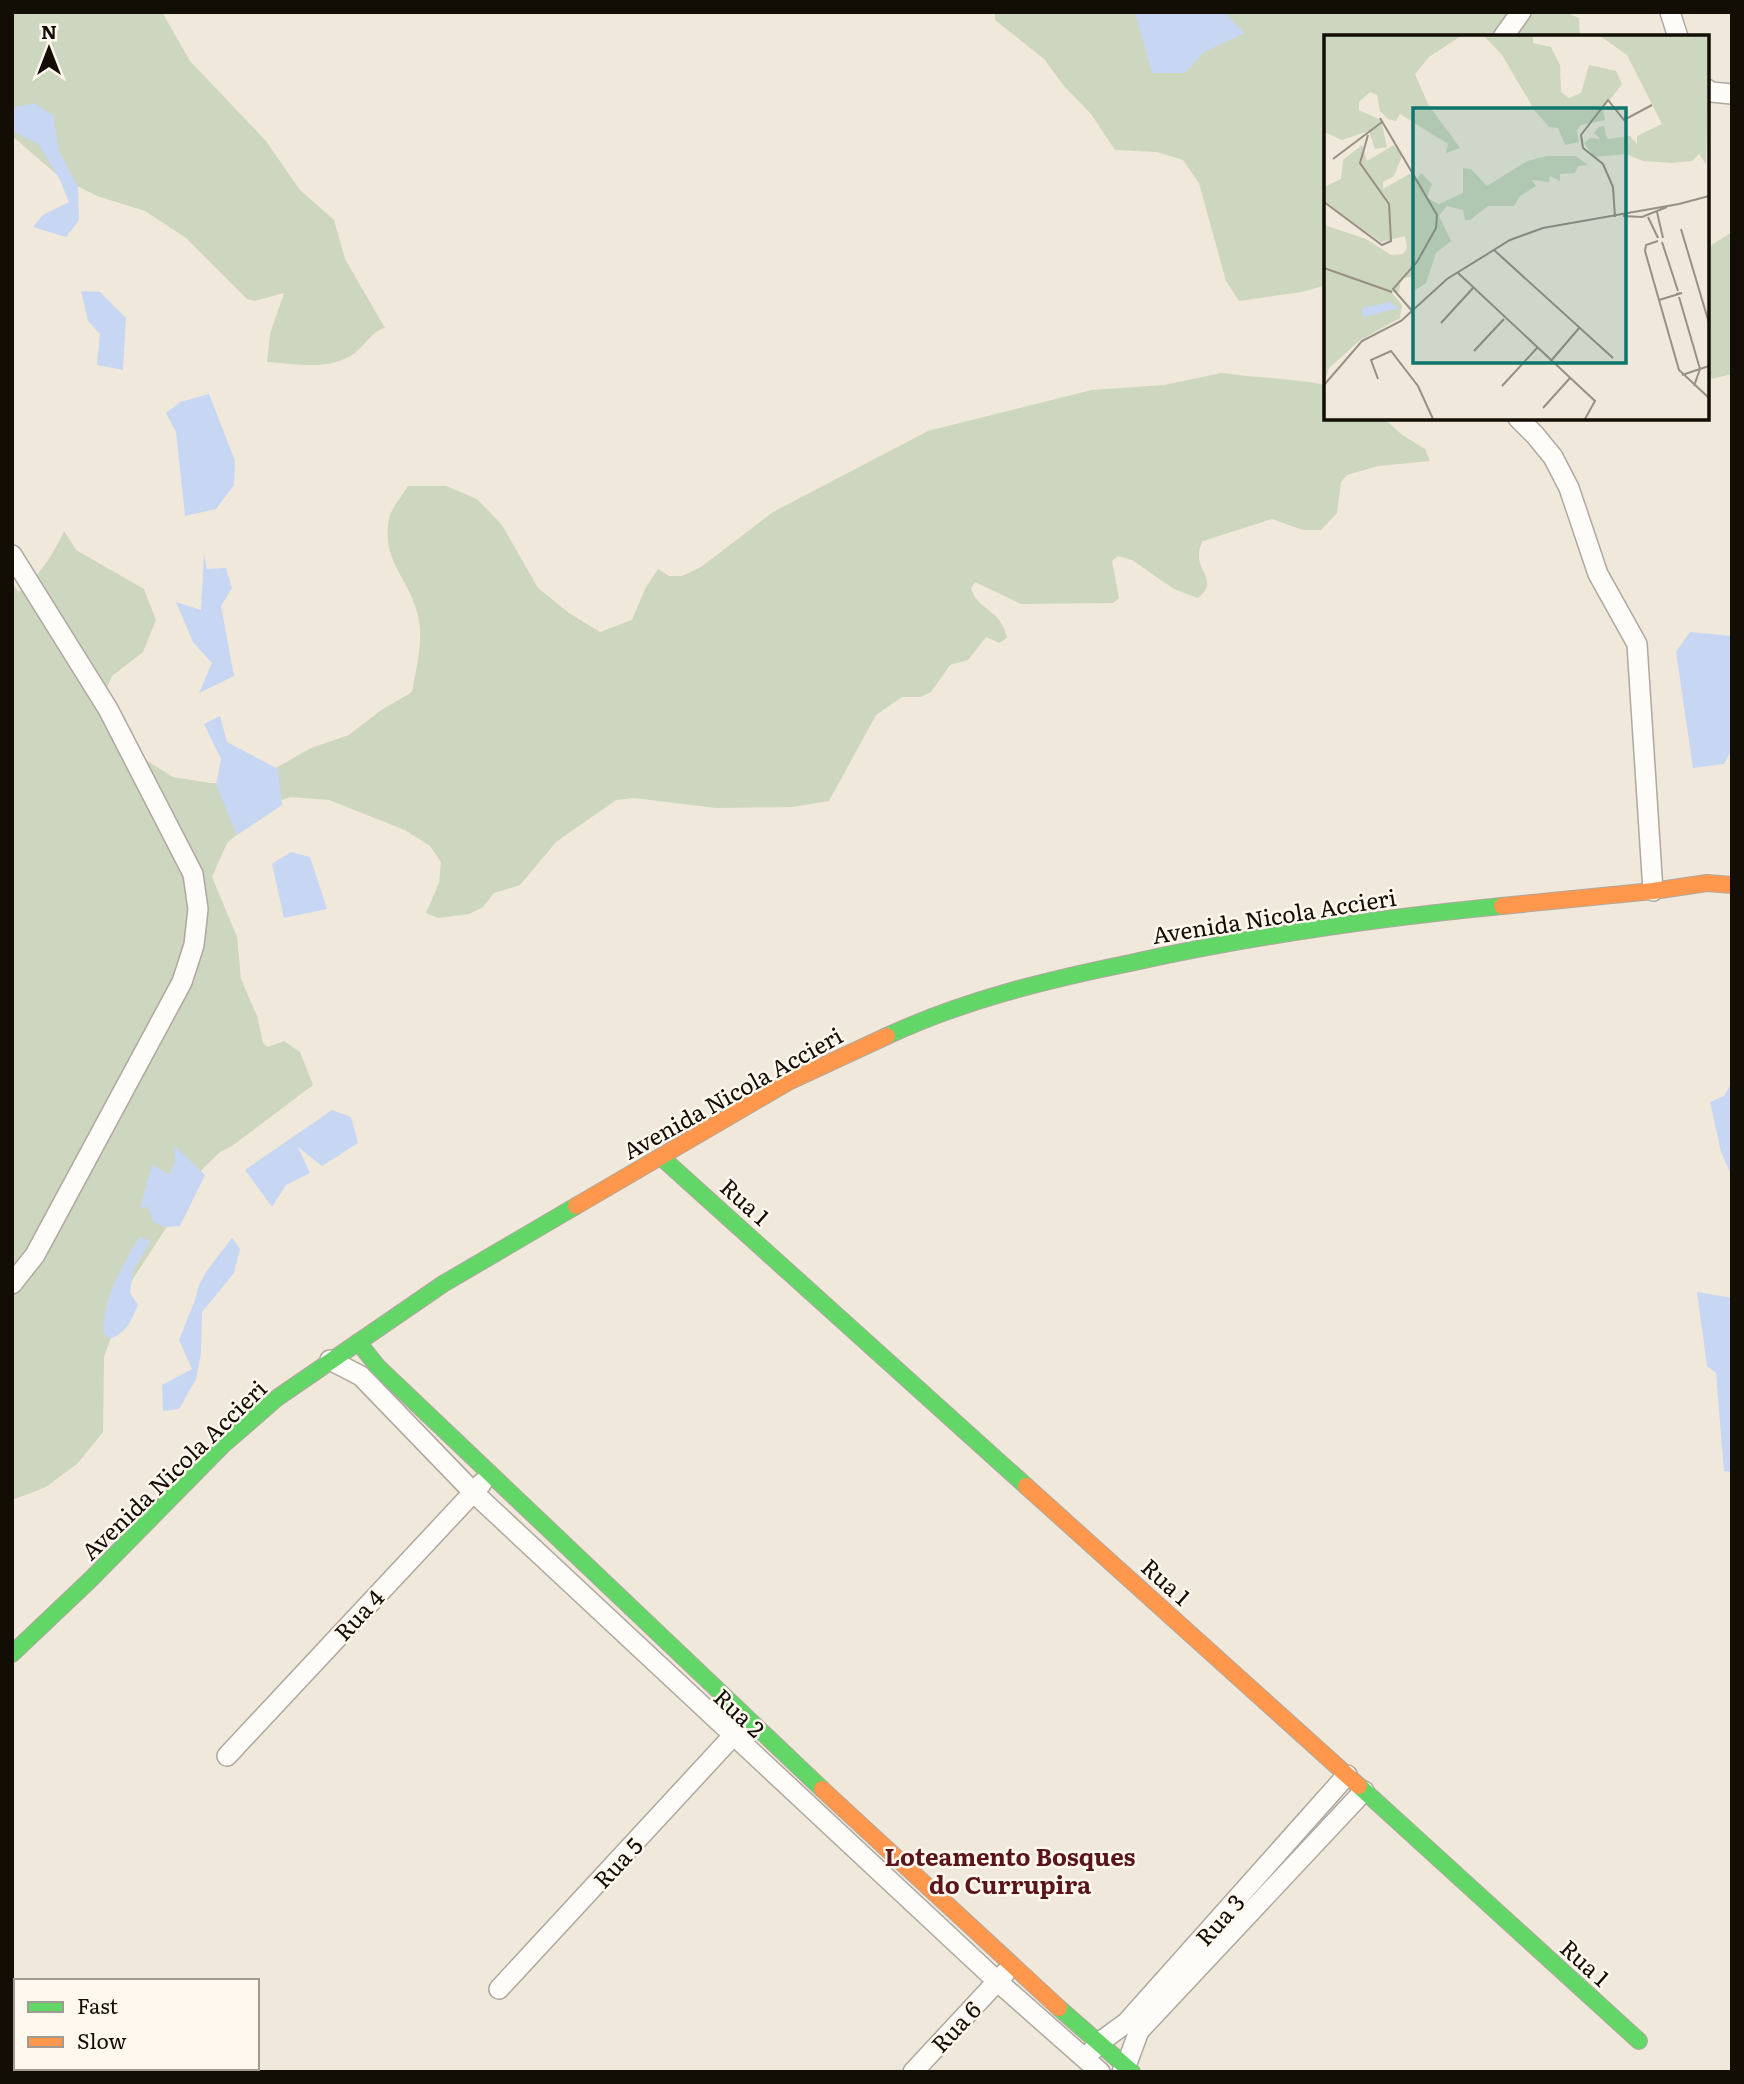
<svg xmlns="http://www.w3.org/2000/svg" width="1744" height="2084" viewBox="0 0 1744 2084" font-family="Literata,serif">
<style>
.green{fill:#cdd6bf}
.water{fill:#c7d6f2}
.lines{fill:none;stroke-linecap:round;stroke-linejoin:round}
.street-casing{stroke:#afa89e;stroke-width:22}
.fast-casing{stroke:#afa89e;stroke-width:18}
.slow-casing{stroke:#afa89e;stroke-width:18}
.street{stroke:#fdfcf9;stroke-width:19}
.fast{stroke:#63d668;stroke-width:16}
.slow{stroke:#ff974d;stroke-width:16}
.labels{text-anchor:middle;dominant-baseline:central;stroke-width:5;stroke-linejoin:round;paint-order:stroke}
.street-label{font-size:23px;fill:#120d05;stroke:#fff8ee}
.neighbourhood-label{font-size:24px;font-weight:bold;fill:#5a151b;stroke:#fff8ee}
.inset-road{fill:none;stroke:#979085;stroke-width:2}
.view{fill:#0f766e;fill-opacity:0.15;stroke:#0f766e;stroke-width:3.5}
.inset-edge{fill:none;stroke:#120d05;stroke-width:3.5}
</style>
<rect width="100%" height="100%" fill="#f0e8da"/>
<g class="green">
<path d="M12,12h150l28,49 76,80 34,49 34,30 11,39 40,69c-13,3 -20,17 -30,25 -25,18 -59,11 -88,9l3,-28 14,-41 -29,8 -8,-2 -61,-61 -41,-27 -48,-15 -36,-18 -49,-42z"/>
<polygon points="995,12 1565,12 1579,18 1580,37 1326,37 1326,285 1302,292 1239,301 1226,281 1199,183 1183,160 1157,152 1115,150 1091,114 1064,86 1044,59 995,20"/>
<polygon points="1732,232 1732,374 1707,380 1707,248"/>
<path d="M1221,373c35,5 70,5 105,12v33h58l17,16 24,15 5,12 -52,5 -31,9 -6,7 -4,31 -16,17h-18l-31,-11 -69,22c-2,4 -4,8 -4,12 -2,19 20,28 -1,45l-24,-9 -42,-29 -14,-4 -6,5 7,37 -6,5 -92,1 -46,-22 -4,6c6,23 30,20 36,50l-8,5 -13,-6 -18,23 -18,5 -19,27 -10,5h-19l-26,18 -47,86 -37,6 -76,1 -82,-10 -18,2 -60,42 -36,43 -26,8 -11,14 -14,7 -31,4 -12,-5 13,-30 2,-21 -11,-16 -25,-16 -76,-30 -39,-3 -16,6 -47,40 -15,34 25,60 4,42 16,37 6,27 5,4 16,-6 16,11 13,33 -81,61 -12,6 -32,31 -13,31 -44,68 -27,75 -1,75 -25,31 -32,24 -34,13v-918l6,10c17,-8 39,-44 46,-61l12,19 68,39 12,31 -13,32 -31,24 -13,31 12,31 62,39 37,6 38,1 63,-36 38,-13 31,-24 32,-19c4,-23 12,-52 6,-76 -8,-38 -37,-53 -29,-97 2,-11 13,-23 19,-33h38l31,13 25,26 36,63 31,25 31,19 32,-12 13,-31 13,-20 11,7h13l19,-9 72,-55 155,-81 164,-41 72,-5z"/>
</g>
<g class="water">
<polygon points="1135,12 1223,12 1245,33 1204,52 1185,73 1152,73"/>
<polygon points="34,103 53,115 59,151 78,187 79,220 66,237 33,227 43,215 69,202 60,180 38,144 12,131 12,108"/>
<polygon points="81,291 100,292 126,318 123,370 97,365 100,334 88,321"/>
<polygon points="209,394 235,461 234,485 216,509 185,516 176,432 166,413 180,402"/>
<polygon points="204,554 207,569 226,568 232,588 221,606 234,676 199,693 212,663 193,642 176,602 201,610"/>
<polygon points="1690,632 1732,636 1732,749 1724,764 1693,768 1676,652"/>
<polygon points="220,716 227,742 278,769 282,805 237,835 216,785 221,759 204,724"/>
<polygon points="291,852 310,857 327,909 284,918 272,864"/>
<polygon points="1732,1082 1732,1177 1721,1152 1710,1102 1724,1096"/>
<polygon points="332,1110 351,1117 358,1143 322,1166 298,1147 310,1173 286,1185 272,1207 245,1170"/>
<polygon points="174,1145 205,1175 180,1226 165,1227 153,1222 148,1207 140,1208 152,1165 169,1174 175,1162"/>
<path d="M139,1237l12,4 -18,30 -3,22 8,12c-7,16 -11,27 -28,34l-7,-6c0,-36 19,-66 36,-96z"/>
<polygon points="232,1238 240,1249 234,1273 202,1312 201,1354 196,1379 179,1409 163,1411 162,1385 192,1369 179,1340 195,1300 199,1285 206,1272"/>
<polygon points="1697,1292 1732,1298 1732,1472 1724,1471 1716,1373 1707,1366"/>
</g>
<g class="lines">
<g class="street-casing">
<g id="street">
<polyline points="1670,12 1678,37"/>
<polyline points="1503,37 1521,12"/>
<polyline points="1707,89 1711,92 1732,94"/>
<polyline points="1518,418 1535,435 1553,457 1569,488 1598,574 1637,644 1653,891"/>
<polyline points="12,555 108,709 193,874 198,909 194,945 182,982 35,1255 12,1284"/>
<polyline points="330,1360 361,1376 473,1492 997,1981 1100,2072"/>
<polyline points="227,1756 482,1483"/>
<polyline points="499,1989 743,1725"/>
<polyline points="1092,2051 1100,2042 1126,2023 1347,1775"/>
<polyline points="913,2072 1005,1973"/>
<polyline points="1122,2072 1126,2066 1139,2031 1364,1791"/>
</g>
</g>
<g class="fast-casing">
<g id="fast">
<path d="M887,1036c77,-36 160,-56 243,-73 122,-27 248,-45 372,-57"/>
<polyline points="661,1157 1026,1486"/>
<polyline points="358,1342 378,1367 822,1789"/>
<polyline points="12,1654 91,1579 223,1445 277,1398 443,1284 576,1206"/>
<polyline points="1359,1786 1639,2041"/>
<polyline points="1059,2008 1132,2072"/>
</g>
</g>
<g class="slow-casing">
<g id="slow">
<polyline points="1502,906 1653,891 1707,883 1732,885"/>
<polyline points="576,1206 790,1081 887,1036"/>
<polyline points="1026,1486 1359,1786"/>
<polyline points="822,1789 1059,2008"/>
</g>
</g>
<use href="#street" class="street"/>
<use href="#fast" class="fast"/>
<use href="#slow" class="slow"/>
</g>
<g class="labels">
<g class="street-label">
<text transform="translate(1274 915) rotate(-9)">Avenida Nicola Accieri</text>
<text transform="translate(732 1092) rotate(-29)">Avenida Nicola Accieri</text>
<text transform="translate(746 1201) rotate(42)">Rua 1</text>
<text transform="translate(173 1469) rotate(-44)">Avenida Nicola Accieri</text>
<text transform="translate(1167 1581) rotate(42)">Rua 1</text>
<text transform="translate(358 1614) rotate(-47)">Rua 4</text>
<text transform="translate(740 1712) rotate(43)">Rua 2</text>
<text transform="translate(617 1862) rotate(-47)">Rua 5</text>
<text transform="translate(1219 1919) rotate(-48)">Rua 3</text>
<text transform="translate(1586 1962) rotate(42)">Rua 1</text>
<text transform="translate(955 2026) rotate(-47)">Rua 6</text>
</g>
<g class="neighbourhood-label">
<text x="1010" y="1855">Loteamento Bosques<tspan x="1010" dy="28">do Currupira</tspan></text>
</g>
</g>
<g transform="translate(1324 35)">
<rect width="385" height="385" fill="#f0e8da"/>
<path d="M0,1h137l-32,21 -14,17 13,30 32,44 -14,5 2,-9 -48,-30 -4,7 -8,-2 -8,-8 -3,-16 -7,-3 -11,10v8l22,10 6,27 -12,2 -6,-18 -27,9 -18,-8zM160,1h49v7l18,4 9,18 1,27 8,6 12,-5 8,-28 27,6 6,13 -19,25 2,11 -24,5 -4,5 2,12 -14,3 -7,-17 -9,-1 -14,-16 -33,-56zM276,1h109l-3,128 -7,-10 -7,7 -21,2 -28,-2 -17,-7 -32,3 -10,-14 6,-5 10,1 -6,-6 5,-6 5,-1 3,13 23,-3 7,8v-8l25,-12 -35,-69zM38,110l5,16 27,-16 8,11 -8,20 -11,6v7l28,-16 5,7 5,-7 11,11 -5,14 12,6 24,-11v-25l8,1 16,17 40,-25 20,-5h29l12,9 -10,1 -3,7 -15,1v7l-10,-5 -1,6 -17,-2 4,6 -16,10 -6,10h-26l-18,14h-5l-2,-10 -16,-4 -8,10 12,25 -15,12 -10,30 -13,9 -1,-15 -11,1 -2,15 -8,-1 11,13 -2,13 -41,23 -30,27 -5,15v-158l42,14 25,16 12,-1 4,-6 -2,-12 -24,6 -57,-40v-15l17,-8 2,-19z" fill="#cdd6bf"/>
<path d="M66,267l8,6 -33,9 -4,-4 2,-5z" fill="#c7d6f2"/>
<path class="inset-road" d="M56,83l57,97 -1,13 -19,34 -24,27 20,23M9,124l49,-37M0,167l58,43 9,-4 -2,-37 -29,-41 8,-28M355,169l30,-8M333,177l6,26M299,181l19,1 25,-10M291,182l-2,-30 -10,-23 -20,-16 -2,-13 27,-35 16,20 28,-15M324,182l10,21M357,194l28,94M334,206l-12,4 -1,6 34,119 30,28M338,207l16,49M170,215l119,108M0,233l68,24M133,237l138,129 -10,18M355,262l21,72 -6,17M335,265l23,-7 -6,1M117,288l32,-35M150,316l30,-32M226,327l30,-35M358,340l27,-9M54,344l-7,-19 20,-9 27,35 15,33M0,350l38,-44 39,-20 46,-42 63,-39 33,-12 136,-24M178,351l35,-38M219,373l27,-30"/>
<path class="view" d="M89,73h213v255h-213z"/>
<rect width="385" height="385" class="inset-edge"/>
</g>
<rect width="1744" height="2084" fill="none" stroke="#120d05" stroke-width="28"/>
<rect x="14" y="1979" width="245" height="91" fill="#fff8ee" stroke="#a09a91" stroke-width="2"/>
<rect x="28" y="2002" width="35" height="10" fill="#63d668" stroke="#a09a91" stroke-width="2"/>
<text x="77" y="2014" font-size="21" fill="#120d05">Fast</text>
<rect x="28" y="2037" width="35" height="10" fill="#ff974d" stroke="#a09a91" stroke-width="2"/>
<text x="77" y="2049" font-size="21" fill="#120d05">Slow</text>
<g transform="translate(49 49)" stroke="#fff8ee" stroke-width="5" paint-order="stroke">
<path d="M0-5L12 26L0 18L-12 26Z" fill="#120d05"/>
<text y="-10" font-size="19" font-weight="bold" text-anchor="middle" fill="#120d05">N</text>
</g>
</svg>
